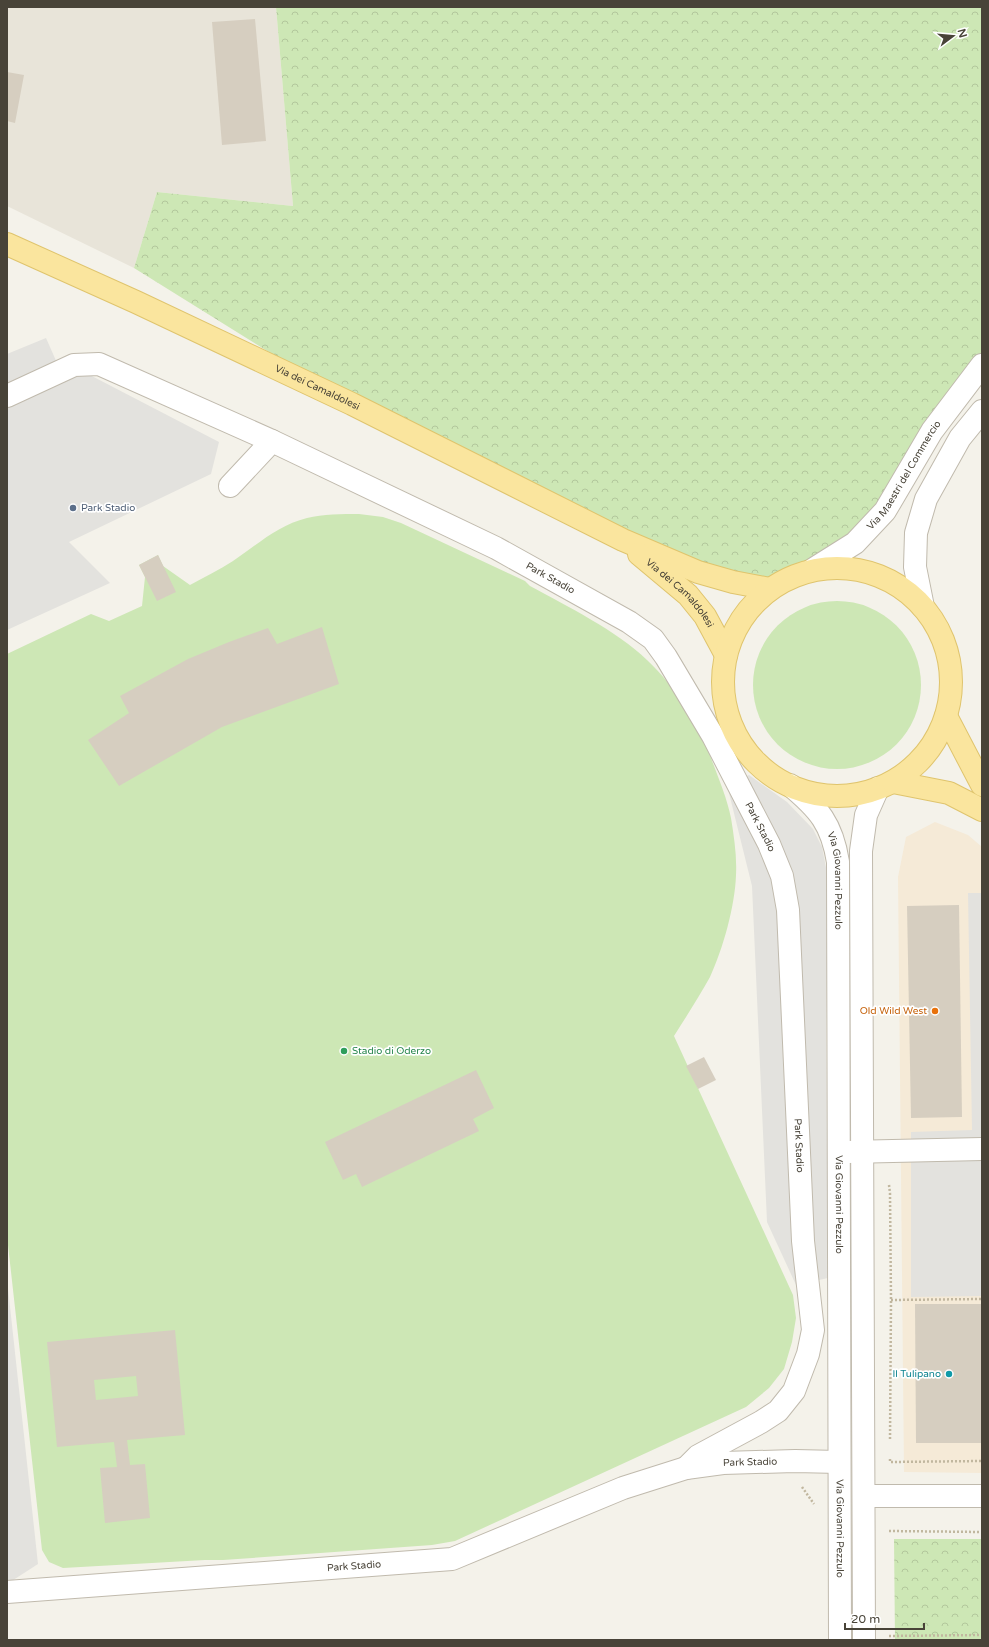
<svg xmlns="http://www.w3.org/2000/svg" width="989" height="1647" viewBox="0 0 989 1647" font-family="'Varela Round',sans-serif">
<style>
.residential{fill:#e8e4d9}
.commercial{fill:#f5ead7}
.grass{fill:#cde7b5}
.forest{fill:url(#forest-crowns)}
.parking{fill:#e3e2de}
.building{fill:#d6cec0;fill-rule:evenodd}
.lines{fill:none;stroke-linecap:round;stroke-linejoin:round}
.minor-casing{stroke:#c0baad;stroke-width:24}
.major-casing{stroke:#dfc46d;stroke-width:24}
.path{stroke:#c1b79f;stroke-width:2.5;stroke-dasharray:2 2;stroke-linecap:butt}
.minor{stroke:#fff;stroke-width:22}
.major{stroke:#fae59e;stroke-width:22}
.service-dot{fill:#5c6f8a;stroke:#fff;stroke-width:1.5}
.food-dot{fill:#e8710a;stroke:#fff;stroke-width:1.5}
.leisure-dot{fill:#2e9e5b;stroke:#fff;stroke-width:1.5}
.culture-dot{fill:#0f9aa8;stroke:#fff;stroke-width:1.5}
.labels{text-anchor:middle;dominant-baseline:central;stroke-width:3.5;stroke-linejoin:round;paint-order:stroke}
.street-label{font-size:10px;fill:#484338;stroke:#fff}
.service-label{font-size:10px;fill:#4e5e75;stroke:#fff;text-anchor:start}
.food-label{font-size:10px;fill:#c56008;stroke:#fff;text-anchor:end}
.leisure-label{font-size:10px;fill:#27864d;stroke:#fff;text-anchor:start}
.culture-label{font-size:10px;fill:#0d838f;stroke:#fff;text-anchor:end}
</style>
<defs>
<pattern id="forest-crowns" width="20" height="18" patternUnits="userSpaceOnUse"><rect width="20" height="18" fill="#cde7b5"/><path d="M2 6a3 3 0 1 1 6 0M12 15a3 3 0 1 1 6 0" fill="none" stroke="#b2c79c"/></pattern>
</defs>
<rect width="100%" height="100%" fill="#f4f2ea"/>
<polygon class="residential" points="7,7 276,7 293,206 157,192 134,268 7,206"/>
<polygon class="commercial" points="935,822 968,835 982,847 982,1473 904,1472 898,877 906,837"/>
<g class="grass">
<path d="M359,514l24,3 18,6 124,58 5,5c37,20 87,45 117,74 29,27 49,62 64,98 7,19 16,40 20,60 3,19 6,38 5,57 -1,31 -13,74 -26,102 -11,20 -24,40 -36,59l119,259 3,23 -4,24 -8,27 -15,19 -23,19 -291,134 -23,4 -209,15h-18l-142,8 -14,-6 -7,-12 -35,-314v-582l84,-40 18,7 33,-15 3,-29 -6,-12 19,-10 5,11 27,19c14,-8 29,-15 43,-24 24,-16 45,-36 74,-43 16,-4 35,-4 52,-4z"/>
<circle cx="837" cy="685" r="84"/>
</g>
<g class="forest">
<polygon points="276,7 982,7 982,365 898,487 812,570 790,578 770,589 734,582 352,404 134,268 157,192 293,206"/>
<polygon points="894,1539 982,1539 982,1640 895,1640"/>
</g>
<g class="parking">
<polygon points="46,338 65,381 86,373 219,442 211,474 69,542 110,583 7,630 7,354"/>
<polygon points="749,775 787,802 813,829 822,847 828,878 826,1034 828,1278 796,1285 767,1222 752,886 727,785"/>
<polygon points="968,893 982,893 982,1296 911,1297 911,1132 972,1130"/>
<polygon points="7,1279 38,1564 7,1584"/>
</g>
<g class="building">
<polygon points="255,19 266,141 222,145 212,22"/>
<polygon points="7,72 24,75 15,123 7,121"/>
<polygon points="158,555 176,592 157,601 139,565"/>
<polygon points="322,627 339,684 222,727 119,786 88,740 129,713 120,696 188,659 229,642 268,628 277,644"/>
<polygon points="959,905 962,1117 911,1118 907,906"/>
<polygon points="704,1057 716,1080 698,1089 686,1066"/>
<polygon points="476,1070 494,1108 473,1119 479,1131 362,1187 356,1174 343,1180 325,1142"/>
<polygon points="915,1304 982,1304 982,1443 916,1443"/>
<path d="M175,1330l10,105 -58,5 3,25 15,-1 5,54 -45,5 -5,-55 17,-1 -3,-25 -57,5 -10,-105zM136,1376l2,20 -42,4 -2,-20z"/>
</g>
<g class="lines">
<g class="minor-casing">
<g id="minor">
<polyline points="7,396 74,365 99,364 272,441"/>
<path id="s1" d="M230,486l42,-45 224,107 133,74 24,17 13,18 47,79 56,108 13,32 6,34 15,331 10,89 -5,24 -14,37 -16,20 -17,11 -63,34 -12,12"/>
<path id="s2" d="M812,570l43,-27 30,-32 47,-80 50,-66"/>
<polyline points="923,607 915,567 916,533 926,499 960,438 982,411"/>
<path id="s3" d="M790,785c29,24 42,39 48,77l2,778"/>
<polyline points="848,1152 982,1149"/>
<polyline points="864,1496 982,1496"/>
<path id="s4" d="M7,1592l445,-33 171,-71 63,-20 37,-5 72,-2 44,1"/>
<polyline points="864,1640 861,851 866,815 878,788"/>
</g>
</g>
<g class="major-casing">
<g id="major">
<path id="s5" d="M7,244l129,58 216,102 271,136 75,32 35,10 37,7"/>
<path id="s6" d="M639,554l49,41 17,21 21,39"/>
<circle cx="837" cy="682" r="114"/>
<polyline points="946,716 982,785"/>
<polyline points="893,782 949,793 982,810"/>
</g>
</g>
<g class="path">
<polyline points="889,1185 890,1193 891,1300 890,1440"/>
<polyline points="891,1300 982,1299"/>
<polyline points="890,1459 890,1462 982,1461"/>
<polyline points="802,1487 814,1504"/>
<polyline points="889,1531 982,1532"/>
<polyline points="889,1636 982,1635"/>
</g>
<use href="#minor" class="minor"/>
<use href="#major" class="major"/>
</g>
<circle class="service-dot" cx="73" cy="508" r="4"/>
<circle class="food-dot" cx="935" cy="1011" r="4"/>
<circle class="leisure-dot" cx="344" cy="1051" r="4"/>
<circle class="culture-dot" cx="949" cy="1374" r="4"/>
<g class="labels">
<g class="street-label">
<text stroke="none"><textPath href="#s5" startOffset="342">Via dei Camaldolesi</textPath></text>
<text stroke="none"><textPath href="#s2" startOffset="135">Via Maestri del Commercio</textPath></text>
<text stroke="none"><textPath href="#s1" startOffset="372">Park Stadio</textPath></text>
<text stroke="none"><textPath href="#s6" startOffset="57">Via dei Camaldolesi</textPath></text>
<text stroke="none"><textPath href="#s1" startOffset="708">Park Stadio</textPath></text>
<text stroke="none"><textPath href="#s3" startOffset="112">Via Giovanni Pezzulo</textPath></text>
<text stroke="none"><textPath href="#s1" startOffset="1032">Park Stadio</textPath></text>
<text stroke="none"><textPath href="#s3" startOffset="436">Via Giovanni Pezzulo</textPath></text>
<text stroke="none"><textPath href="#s4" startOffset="762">Park Stadio</textPath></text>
<text stroke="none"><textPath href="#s3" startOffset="760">Via Giovanni Pezzulo</textPath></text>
<text stroke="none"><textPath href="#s4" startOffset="348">Park Stadio</textPath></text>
</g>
<g class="service-label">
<text x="81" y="508">Park Stadio</text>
</g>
<g class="food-label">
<text x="927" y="1011">Old Wild West</text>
</g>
<g class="leisure-label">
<text x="352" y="1051">Stadio di Oderzo</text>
</g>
<g class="culture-label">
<text x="941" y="1374">Il Tulipano</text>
</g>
</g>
<rect width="989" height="1647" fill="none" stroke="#484338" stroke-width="16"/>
<g transform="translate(953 36) rotate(74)" stroke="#ffffff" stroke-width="3" paint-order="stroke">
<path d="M0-3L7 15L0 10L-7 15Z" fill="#484338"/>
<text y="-6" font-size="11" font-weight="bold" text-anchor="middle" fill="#484338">N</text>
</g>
<path d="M845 1623v6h79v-6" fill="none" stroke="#484338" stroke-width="2"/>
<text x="851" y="1623" font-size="12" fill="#484338" stroke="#ffffff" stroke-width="3" paint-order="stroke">20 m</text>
</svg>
